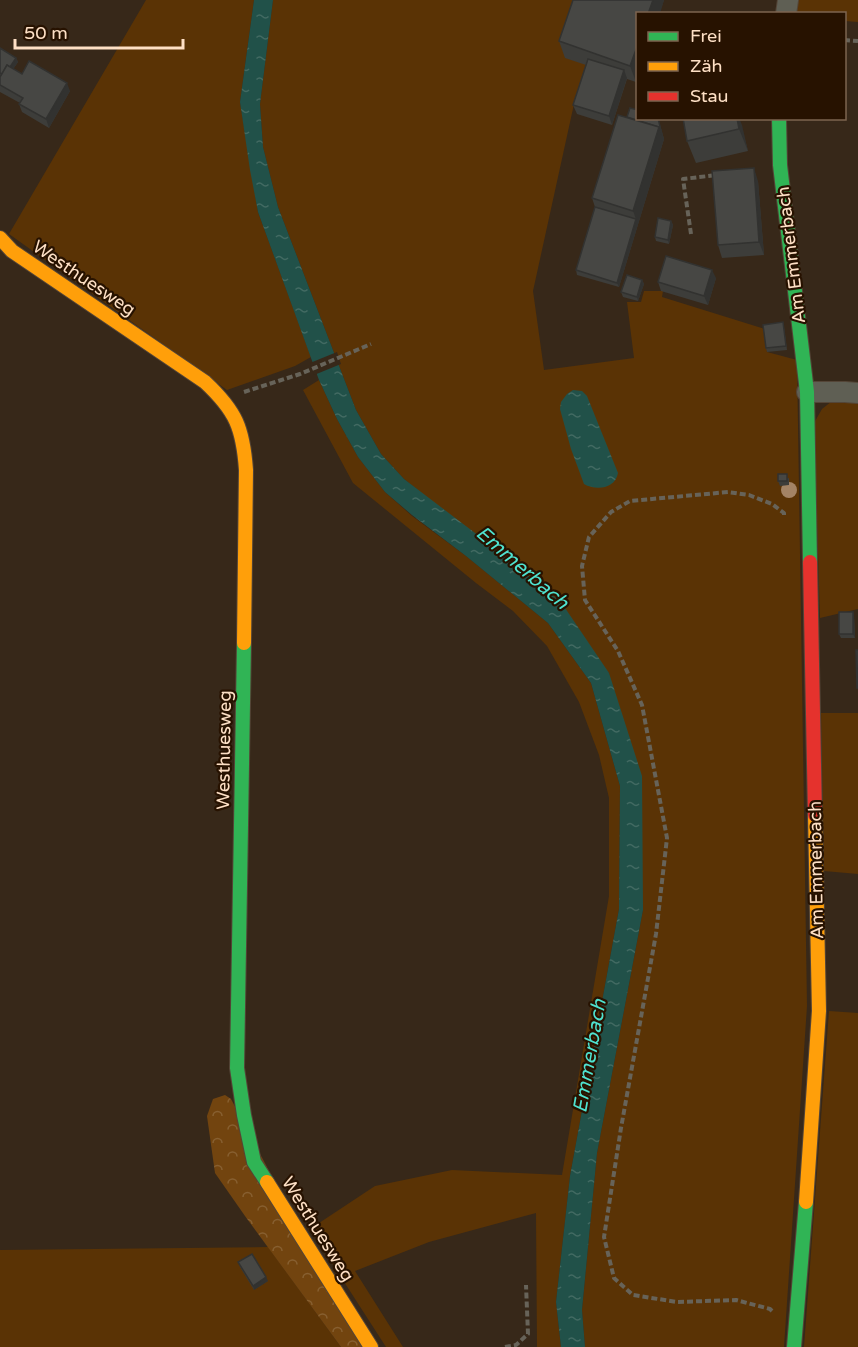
<svg xmlns="http://www.w3.org/2000/svg" width="858" height="1347" viewBox="0 0 858 1347" font-family="'Varela Round',sans-serif">
<style>
.grass{fill:#5a3305}
.forest{fill:url(#forest-crowns)}
.water{fill:url(#water-ripples)}
.pier{fill:#372819}
.lines{fill:none;stroke-linecap:round;stroke-linejoin:round}
.street-casing{stroke:#544537;stroke-width:22}
.fast-casing{stroke:#544537;stroke-width:16}
.slow-casing{stroke:#544537;stroke-width:16}
.jam-casing{stroke:#544537;stroke-width:16}
.path{stroke:#676359;stroke-width:4;stroke-dasharray:6 3;stroke-linecap:butt}
.street{stroke:#5f5f54;stroke-width:20}
.fast{stroke:#30b455;stroke-width:14}
.slow{stroke:#ff9f0a;stroke-width:14}
.jam{stroke:#e5322d;stroke-width:14}
.tree{fill:#a38365}
.wall{fill:#3d3d3a}
.shaded-wall{fill:#323230}
.building{fill:#474744;stroke:#323230;stroke-width:1.5}
.labels{text-anchor:middle;dominant-baseline:central;stroke-width:4.5;stroke-linejoin:round;paint-order:stroke}
.street-label{font-size:18px;fill:#fee0c5;stroke:#271200}
.water-label{font-size:20px;font-style:italic;fill:#4fe3d0;stroke:#271200}
</style>
<defs>
<pattern id="forest-crowns" width="20" height="18" patternUnits="userSpaceOnUse" patternTransform="scale(1.5)"><rect width="20" height="18" fill="#72440f"/><path d="M2 6a3 3 0 1 1 6 0M12 15a3 3 0 1 1 6 0" fill="none" stroke="#875f30"/></pattern>
<pattern id="water-ripples" width="26" height="14" patternUnits="userSpaceOnUse" patternTransform="scale(1.5)"><rect width="26" height="14" fill="#215149"/><path d="M2 4q2-2 4 0t4 0M15 11q2-2 4 0t4 0" fill="none" stroke="#426a62"/></pattern>
</defs>
<rect width="100%" height="100%" fill="#372819"/>
<g class="grass">
<polygon points="146,0 254,0 240,102 258,212 311,357 295,366 227,390 9,234"/>
<polygon points="273,0 585,0 586,65 574,104 533,291 544,370 634,358 627,302 641,302 644,291 663,291 662,297 765,329 767,352 797,360 807,1006 784,1347 585,1347 582,1310 597,1153 643,910 609,673 429,499 404,479 381,454 356,410 278,207 263,147 260,104"/>
<polygon points="793,0 858,0 858,22 845,21 844,14 792,14"/>
<polygon points="319,380 337,419 358,457 385,492 412,516 466,556 548,623 591,683 620,786 619,909 570,1176 556,1302 561,1347 537,1347 536,1213 429,1242 355,1271 403,1347 386,1347 310,1229 375,1186 452,1170 562,1175 609,896 609,798 599,755 579,702 547,646 513,611 476,583 353,483 303,390"/>
<polygon points="858,397 858,609 820,618 814,423 822,409 836,398"/>
<polygon points="821,713 858,713 858,874 824,871"/>
<polygon points="829,1011 858,1013 858,1347 804,1347"/>
<polygon points="268,1247 341,1347 0,1347 0,1250"/>
</g>
<polygon class="forest" points="225,1095 231,1099 362,1347 341,1347 245,1216 215,1173 207,1116 213,1099"/>
<g class="water">
<polygon points="254,0 273,0 260,104 263,147 278,207 356,410 381,454 404,479 479,536 561,602 609,673 642,776 643,910 597,1153 582,1310 585,1347 561,1347 556,1302 570,1176 619,909 620,786 591,683 548,623 466,556 412,515 385,492 358,457 337,419 319,380 258,212 250,170 240,102"/>
<path d="M573,390l9,1 5,5 31,77c-3,16 -22,18 -34,11l-13,-35 -11,-40 1,-7 6,-8z"/>
</g>
<polygon class="pier" points="337,352 341,364 314,375 310,363"/>
<g class="lines">
<g class="street-casing">
<g id="street">
<polyline points="786,14 788,0"/>
<polyline points="807,392 845,392 858,393"/>
</g>
</g>
<g class="fast-casing">
<g id="fast">
<polyline points="779,118 780,165 807,392 810,562"/>
<polyline points="244,643 237,1068 244,1115 254,1162 267,1182"/>
<polyline points="794,1347 806,1202"/>
</g>
</g>
<g class="slow-casing">
<g id="slow">
<path d="M0,238l12,13 193,131c31,29 38,46 41,88l-2,173"/>
<polyline points="267,1182 371,1347"/>
<polyline points="806,1202 819,1011 815,815"/>
</g>
</g>
<g class="jam-casing">
<polyline id="jam" points="810,562 815,815"/>
</g>
<g class="path">
<polyline points="844,40 858,41"/>
<polyline points="691,234 683,179 717,175"/>
<polyline points="244,392 300,374 371,344"/>
<polyline points="772,1311 770,1309 736,1300 677,1302 633,1295 614,1278 604,1237 621,1128 656,934 667,838 642,705 618,651 585,600 582,566 589,537 611,512 630,501 728,492 749,495 772,504 784,513 784,516"/>
<polyline points="505,1347 516,1345 528,1334 526,1285"/>
</g>
<use href="#street" class="street"/>
<use href="#fast" class="fast"/>
<use href="#slow" class="slow"/>
<use href="#jam" class="jam"/>
</g>
<circle class="tree" cx="789" cy="490" r="8"/>
<g class="wall">
<polygon points="573,0 664,0 636,82 627,79 612,125 577,114 573,105 586,65 565,58 559,41"/>
<polygon points="0,48 16,58 18,62 13,69 22,74 70,91 49,128 22,112 19,104 20,103 0,92"/>
<polygon points="627,117 658,118 664,139 619,287 577,275 576,270 595,207 592,198"/>
<polygon points="683,118 739,118 748,151 696,163 687,141"/>
<polygon points="758,181 764,255 722,258 718,245"/>
<polygon points="671,221 673,225 669,244 656,241 655,237"/>
<polygon points="716,278 708,305 661,291 658,282"/>
<polygon points="642,280 644,284 638,301 623,297 621,292"/>
<polygon points="783,322 784,327 787,350 767,352 766,348"/>
<polygon points="789,478 789,485 780,486 778,481"/>
<polygon points="853,612 854,616 855,638 841,638 839,634"/>
<polygon points="238,1262 268,1281 254,1290 240,1267"/>
</g>
<g class="shaded-wall">
<polygon points="653,0 664,0 660,14 648,14"/>
<polygon points="638,44 638,78 636,82 630,66"/>
<polygon points="16,58 18,62 6,80 5,75"/>
<polygon points="624,70 627,78 612,125 609,116"/>
<polygon points="67,83 70,91 49,128 46,119"/>
<polygon points="658,118 664,139 619,287 617,283 636,219 633,211"/>
<polygon points="737,118 739,118 742,125 748,151 739,129"/>
<polygon points="754,168 758,181 764,255 759,242"/>
<polygon points="671,221 673,225 669,244 668,240"/>
<polygon points="712,270 716,278 708,305 704,296"/>
<polygon points="642,280 644,284 638,301 637,297"/>
<polygon points="853,612 854,616 855,638 853,634"/>
<polygon points="266,1277 268,1281 254,1290 253,1286"/>
</g>
<g class="building">
<polygon points="573,0 653,0 648,14 638,14 638,44 630,66 559,41"/>
<polygon points="0,48 16,58 10,67 7,65 2,74 0,73"/>
<polygon points="588,59 624,70 609,116 573,105"/>
<polygon points="29,61 67,83 46,119 19,104 23,98 0,85 0,77 7,65 22,74"/>
<polygon points="630,108 638,110 638,118 658,118 662,135 659,127 627,117"/>
<polygon points="618,115 659,127 633,211 592,198"/>
<polygon points="683,118 737,118 739,129 687,141"/>
<polygon points="754,168 759,242 718,245 712,171"/>
<polygon points="595,207 636,219 617,283 576,270"/>
<polygon points="658,218 671,221 668,240 655,237"/>
<polygon points="666,256 712,270 704,296 658,282"/>
<polygon points="627,275 642,280 637,297 621,292"/>
<polygon points="783,322 786,346 766,348 763,325"/>
<rect x="778" y="474" width="9" height="7"/>
<rect x="839" y="612" width="14" height="22"/>
<polygon points="856,650 858,650 858,688 857,688"/>
<polygon points="252,1254 266,1277 253,1286 238,1262"/>
</g>
<g class="labels">
<g class="street-label">
<text transform="translate(791 255) rotate(-97)">Am Emmerbach</text>
<text transform="translate(84 278) rotate(34)">Westhuesweg</text>
<text transform="translate(224 750) rotate(-89)">Westhuesweg</text>
<text transform="translate(816 870) rotate(-91)">Am Emmerbach</text>
<text transform="translate(318 1229) rotate(58)">Westhuesweg</text>
</g>
<g class="water-label">
<text transform="translate(522 568) rotate(41)">Emmerbach</text>
<text transform="translate(590 1056) rotate(-80)">Emmerbach</text>
</g>
</g>
<rect x="636" y="12" width="210" height="108" fill="#271200" stroke="#7d644f" stroke-width="1.5"/>
<rect x="648" y="32" width="30" height="9" fill="#30b455" stroke="#7d644f" stroke-width="1.5"/>
<text x="690" y="42" font-size="18" fill="#fee0c5">Frei</text>
<rect x="648" y="62" width="30" height="9" fill="#ff9f0a" stroke="#7d644f" stroke-width="1.5"/>
<text x="690" y="72" font-size="18" fill="#fee0c5">Zäh</text>
<rect x="648" y="92" width="30" height="9" fill="#e5322d" stroke="#7d644f" stroke-width="1.5"/>
<text x="690" y="102" font-size="18" fill="#fee0c5">Stau</text>
<path d="M15 39v9h168v-9" fill="none" stroke="#fee0c5" stroke-width="3"/>
<text x="24" y="39" font-size="18" fill="#fee0c5" stroke="#271200" stroke-width="4.5" paint-order="stroke">50 m</text>
</svg>
